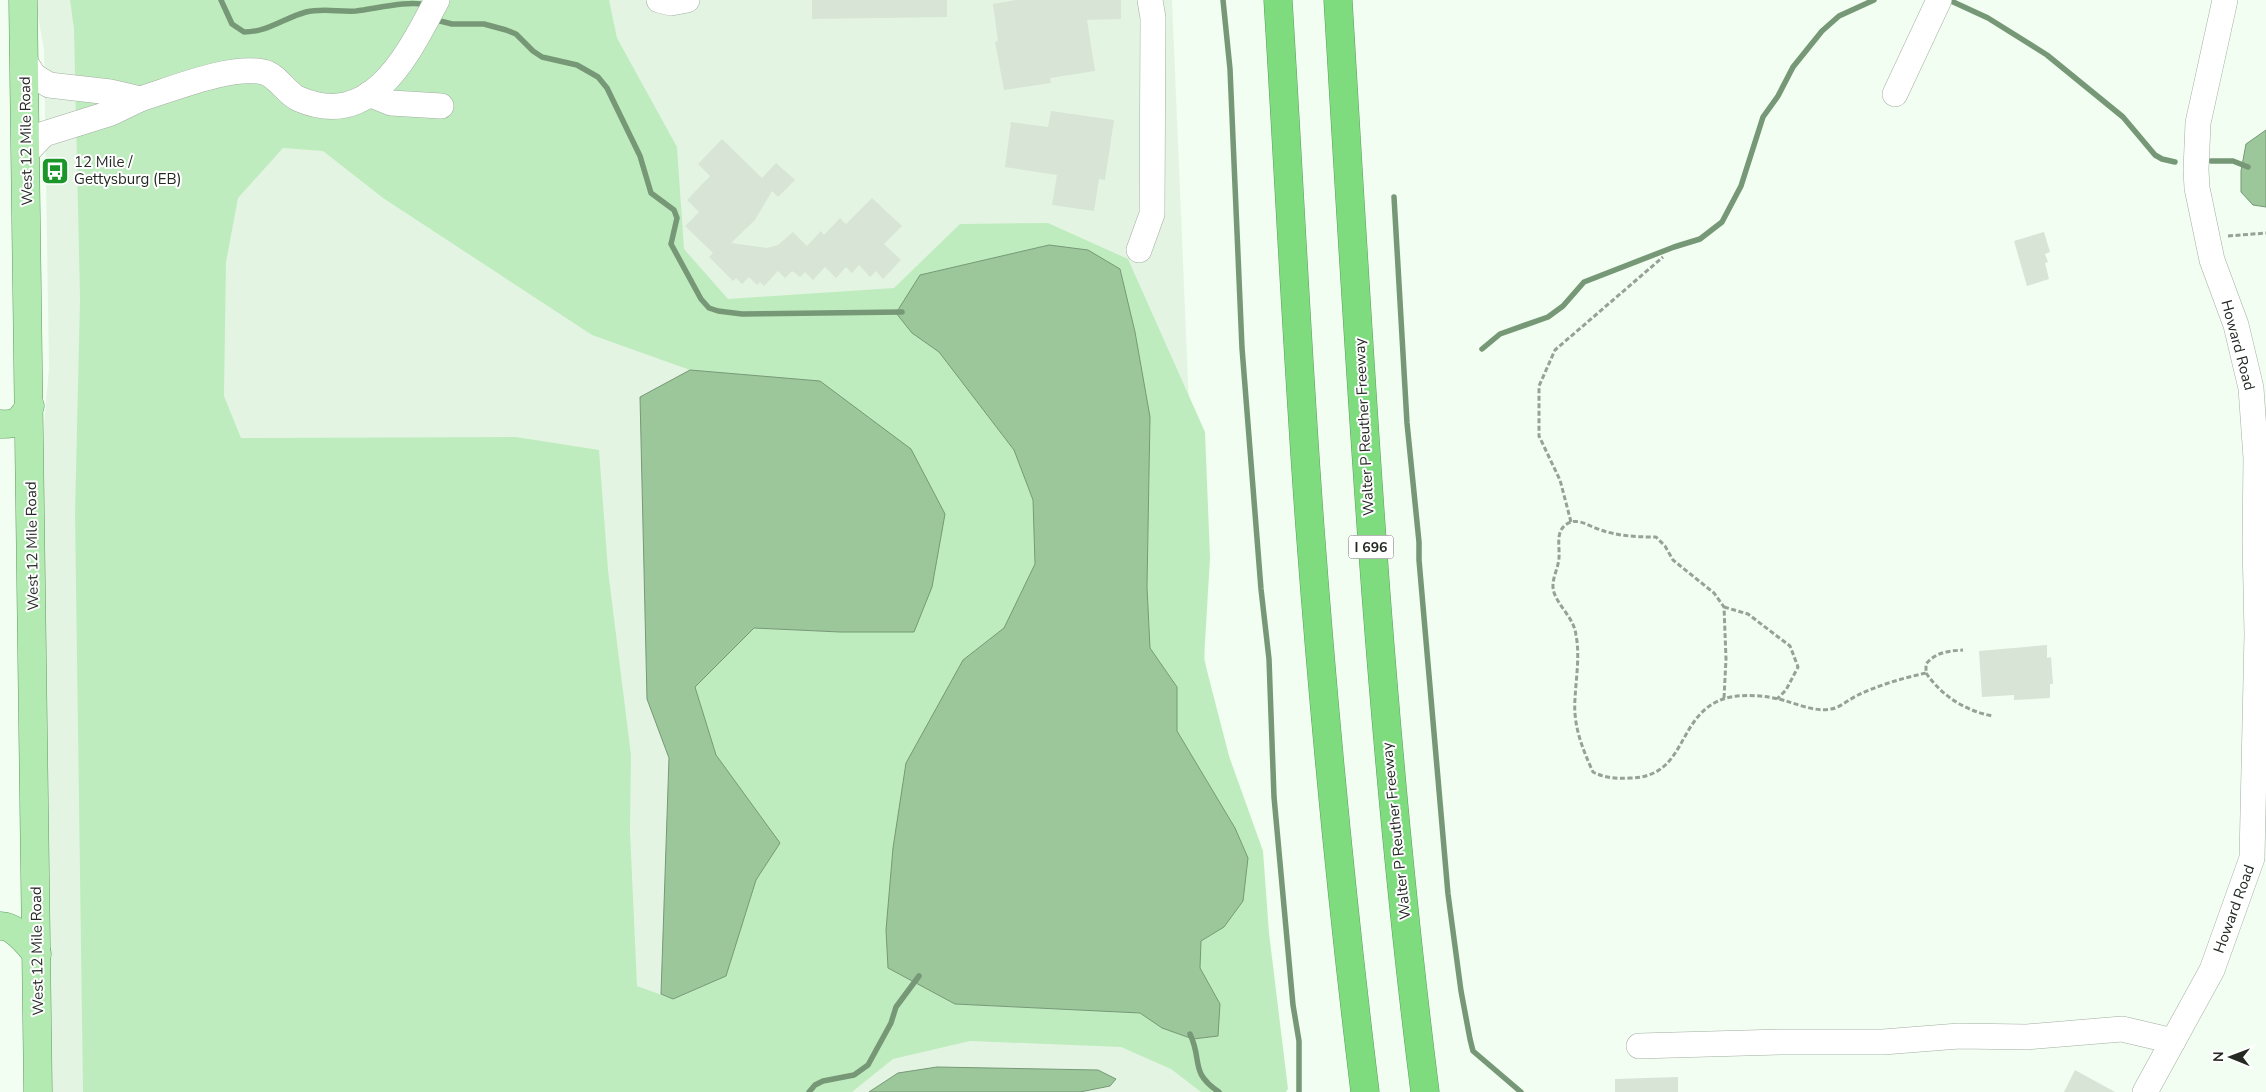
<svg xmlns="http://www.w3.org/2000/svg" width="2266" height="1092" viewBox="0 0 2266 1092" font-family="'Nunito Sans',sans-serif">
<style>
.built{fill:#e3f5e2}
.green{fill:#bfecbe;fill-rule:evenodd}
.water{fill:#9bc79a;stroke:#779877}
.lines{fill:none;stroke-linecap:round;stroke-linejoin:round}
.stream{stroke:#779877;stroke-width:5.5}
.building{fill:#d7e4d6}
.minor-casing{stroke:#a2aea2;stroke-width:26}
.major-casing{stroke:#5e9d5f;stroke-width:29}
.highway-casing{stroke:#5e9d5f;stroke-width:29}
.path{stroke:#97a197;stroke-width:3;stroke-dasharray:5 2.5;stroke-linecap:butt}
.minor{stroke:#fff;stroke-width:25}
.major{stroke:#b2eab2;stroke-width:28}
.highway{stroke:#7edc7f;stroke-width:28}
.labels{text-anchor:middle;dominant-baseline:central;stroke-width:4;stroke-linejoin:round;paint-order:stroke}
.shield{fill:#fff;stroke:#666966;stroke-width:1}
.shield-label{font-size:14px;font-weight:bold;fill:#242924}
.street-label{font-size:15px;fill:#242924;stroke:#fff}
.poi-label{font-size:15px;fill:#242924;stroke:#fff;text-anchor:start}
</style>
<rect width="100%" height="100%" fill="#f1fef1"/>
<polygon class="built" points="35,0 1172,0 1196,573 1252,1092 49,1092 40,471 49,368 44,49"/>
<path class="green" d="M70,0h539l8,38 60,109 7,102 44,50 166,-11 66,-64 88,-1 80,36 77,173 5,126 -6,101 25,97 34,95 6,82 19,156 -2,3h-85l-30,-23 -50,-22 -151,-6 -77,18 -41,33h-769l-8,-578 5,-215 -6,-270zM283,148l40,3 60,47 209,137 98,35 130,11 94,251h-74l-86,-4 -59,59 21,68 64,88 -24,37 -30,96 -53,23 -36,-13 -7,-155 1,-76 -23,-185 -9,-120 -83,-13 -275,1 -17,-42 2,-134 12,-64zM1049,245l71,24 15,63 15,85 -3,170 3,61 27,39v44l58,97 -11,99 -23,14 -2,27 21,36 -58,24 -22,-15 -185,-9 -67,-36 -2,-38 7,-82 70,-188 41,-32 31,-64 -2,-64 -19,-50 -75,-98 -19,-77z"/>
<g class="water">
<polygon points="2266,130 2266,207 2253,205 2241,192 2241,171 2246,144"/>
<polygon points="1049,245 1088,250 1120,269 1135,332 1150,417 1147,587 1150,648 1177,687 1177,731 1235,828 1248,858 1243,901 1224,927 1201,941 1200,968 1220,1004 1218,1036 1193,1039 1162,1028 1140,1013 955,1004 888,968 886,930 893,848 906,763 963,660 1004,628 1035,564 1033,500 1014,450 939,352 912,333 896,313 920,275"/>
<polygon points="690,370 820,381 911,449 945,514 932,587 914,632 840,632 754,628 695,687 716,755 780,843 756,880 726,976 673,999 661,994 669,758 647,699 640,397"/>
<polygon points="937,1067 1098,1070 1116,1079 1110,1086 1080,1092 869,1092 898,1073"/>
</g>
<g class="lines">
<g class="stream">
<path d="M221,0l11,24 12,8c24,0 40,-14 62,-20 16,-4 33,0 50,-1 19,-2 53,-11 70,-6"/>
<polyline points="1223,0 1230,69 1242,348 1261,589 1269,659 1274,797 1293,1005 1299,1041 1299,1092"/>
<polyline points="1949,0 1988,18 2047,55 2123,117 2155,155 2162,159 2175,162"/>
<polyline points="435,17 440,21 452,24 484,24 506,30 516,34 533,51 542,57 577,65 598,77 607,88 640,156 651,193 674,210 677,218 671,244 701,299 709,308 718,311 742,314 902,312"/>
<polyline points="2211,161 2233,161 2248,167"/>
<polyline points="1394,197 1407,423 1419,542 1419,560 1448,894 1461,991 1470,1039 1473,1051 1521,1092"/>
<polyline points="1482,349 1500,334 1548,317 1563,306 1584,282 1674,247 1700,239 1722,222 1741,186 1763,117 1778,96 1793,67 1822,31 1839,16 1874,0"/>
<path d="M1190,1034c13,27 -1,38 29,58"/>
<polyline points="809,1092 815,1085 823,1081 854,1075 868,1065 891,1023 896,1007 919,976"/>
</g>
</g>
<g class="building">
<polygon points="812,0 947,0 947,17 812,19"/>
<polygon points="1016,0 1121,0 1121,19 1087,20 1095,71 1050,78 1051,83 1004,90 995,42 998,41 993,4"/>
<polygon points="1051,111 1114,120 1105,180 1099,179 1094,211 1052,205 1057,175 1005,167 1011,122 1048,127"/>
<polygon points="722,139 762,178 776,163 795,180 778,197 772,191 755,220 731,243 767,248 778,245 793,232 807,246 821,231 824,235 840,218 846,224 872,198 902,226 884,244 901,260 883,279 876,271 870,277 859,265 852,273 846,267 836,278 825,267 813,280 805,272 800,277 792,271 785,278 778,271 764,286 760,282 757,285 749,277 742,284 736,278 733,281 709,257 713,253 685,226 699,212 687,200 710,176 698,164"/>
<polygon points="2044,232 2050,252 2045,254 2048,262 2045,263 2049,279 2027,286 2014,241"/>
<polygon points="2047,645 2047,658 2051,657 2053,684 2050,684 2050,698 2014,700 2014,695 1982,697 1979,651"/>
<polygon points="2075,1070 2115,1092 2064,1092"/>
<polygon points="1678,1077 1678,1092 1615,1092 1615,1079"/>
</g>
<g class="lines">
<g class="minor-casing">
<g id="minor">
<polyline points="659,0 671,3 687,0"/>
<polyline points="24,60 34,76 49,85 110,92 140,99 111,113 44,134 26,153"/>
<polyline points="369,94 391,103 441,106"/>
<polyline points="1895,94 1939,0"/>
<path d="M140,99c33,-10 90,-34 123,-27 15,3 23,22 36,27 74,32 110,-47 138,-99"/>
<polyline points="1139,250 1152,214 1153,18 1150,0"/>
<polyline points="1639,1046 1782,1042 1883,1042 1959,1036 2027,1037 2122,1029 2173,1041"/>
<polyline points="2145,1092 2212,970 2252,858 2257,634 2255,542 2256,458 2251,388 2236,325 2212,260 2197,188 2196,170 2198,123 2225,0"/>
</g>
</g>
<g class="major-casing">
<g id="major">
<polyline points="23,0 38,1092"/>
<path d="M0,424c18,1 20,-3 30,-18"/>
<path d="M0,926c15,-1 28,18 37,28"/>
</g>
</g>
<g class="highway-casing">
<g id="highway">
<path d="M1278,0c11,176 19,352 32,528 14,188 32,376 55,564"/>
<path d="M1338,0c22,365 41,729 87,1092"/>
</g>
</g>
<g class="path">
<polyline points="2228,236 2266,233"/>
<polyline points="1571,522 1560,480 1539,436 1539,386 1555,350 1663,257"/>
<polyline points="1724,607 1748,614 1790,646 1798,667 1786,690 1777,699"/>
<path d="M1926,673c16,23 38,37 66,43"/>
<path d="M1724,698l2,-39 -2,-52 -10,-14 -41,-33 -8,-14 -9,-9c-22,0 -42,-1 -63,-10 -7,-3 -14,-7 -22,-5 -17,6 -11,23 -12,36 -1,13 -10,24 -4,37 6,14 19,24 21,40 4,21 0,43 -1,64 -2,26 7,49 18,73 12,6 23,7 37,6 55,-1 46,-55 86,-76 19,-10 50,-7 70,-1 14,4 30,11 45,8 9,-1 18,-10 27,-14 21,-10 45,-17 68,-22v-9c10,-12 22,-13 37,-14"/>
</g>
<use href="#minor" class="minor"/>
<use href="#major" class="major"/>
<use href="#highway" class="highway"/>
</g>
<defs>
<g id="bus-square" transform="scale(1.4375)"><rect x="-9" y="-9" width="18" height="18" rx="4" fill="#1b9729" stroke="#fff"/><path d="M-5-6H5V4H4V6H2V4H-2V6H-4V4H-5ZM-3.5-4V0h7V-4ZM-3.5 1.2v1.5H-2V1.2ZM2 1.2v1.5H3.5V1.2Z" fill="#fff"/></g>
</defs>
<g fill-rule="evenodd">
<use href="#bus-square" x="55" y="171"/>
</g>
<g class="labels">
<rect class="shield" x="1348.5" y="535.5" width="45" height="23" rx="4"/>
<g class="shield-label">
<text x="1371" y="547">I 696</text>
</g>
<g class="street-label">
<text transform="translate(26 141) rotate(-91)">West 12 Mile Road</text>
<text transform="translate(2238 345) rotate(75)">Howard Road</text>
<text transform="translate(1364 427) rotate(-93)">Walter P Reuther Freeway</text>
<text transform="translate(32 546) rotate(-91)">West 12 Mile Road</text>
<text transform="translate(1396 831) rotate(-96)">Walter P Reuther Freeway</text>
<text transform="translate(2234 909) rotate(-70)">Howard Road</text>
<text transform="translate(37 951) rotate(-91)">West 12 Mile Road</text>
</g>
<g class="poi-label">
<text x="74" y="162">12 Mile /<tspan x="74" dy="17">Gettysburg (EB)</tspan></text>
</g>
</g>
<g transform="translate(2231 1057) rotate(271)" stroke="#ffffff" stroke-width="4" paint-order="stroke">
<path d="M0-4L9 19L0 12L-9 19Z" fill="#242924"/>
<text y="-8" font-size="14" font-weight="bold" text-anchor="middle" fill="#242924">N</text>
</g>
</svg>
